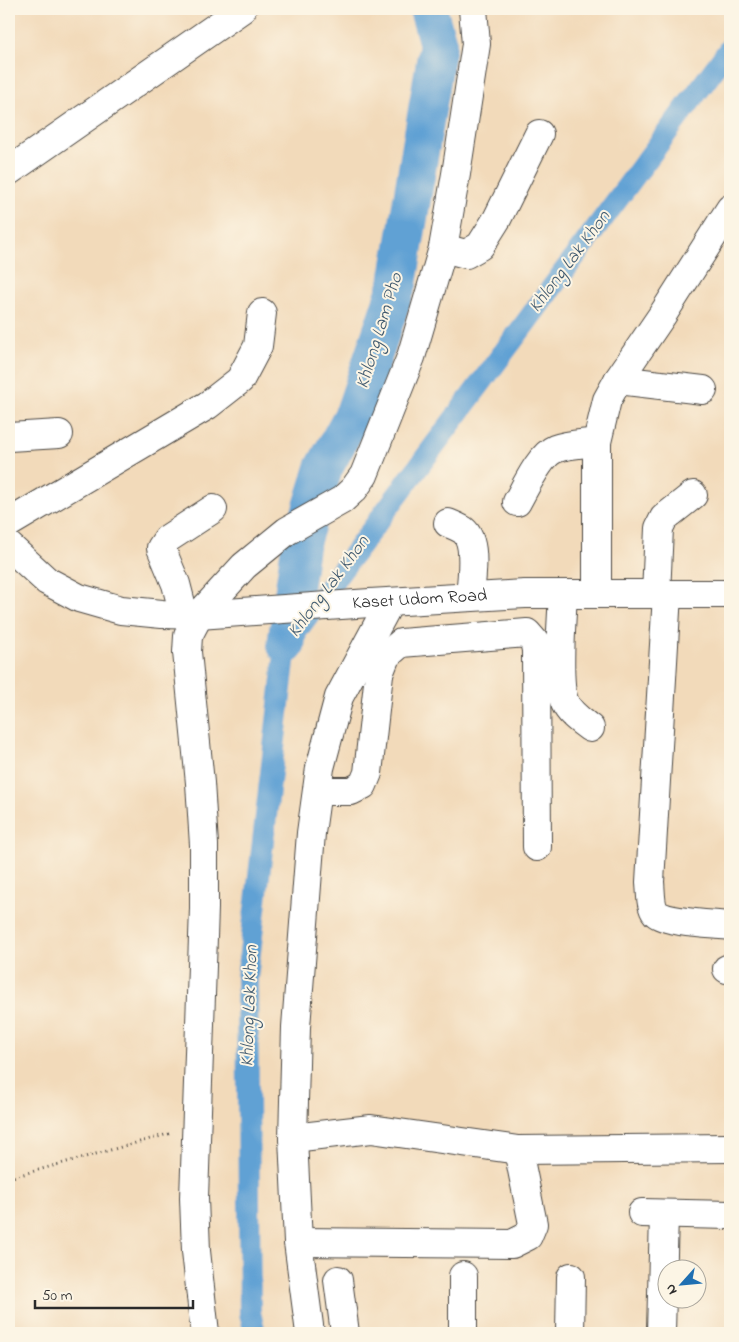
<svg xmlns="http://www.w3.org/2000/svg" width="739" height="1342" viewBox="0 0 739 1342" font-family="'Indie Flower',sans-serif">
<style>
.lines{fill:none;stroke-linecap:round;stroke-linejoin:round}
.canal{stroke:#60a1d4;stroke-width:22}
.river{stroke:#60a1d4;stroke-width:38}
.minor-casing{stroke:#494540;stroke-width:30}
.path{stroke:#494540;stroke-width:3;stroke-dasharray:1 4;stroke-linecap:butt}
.minor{stroke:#fff;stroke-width:28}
.labels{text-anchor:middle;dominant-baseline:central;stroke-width:4;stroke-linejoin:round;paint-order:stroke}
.street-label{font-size:18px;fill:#2b2b2b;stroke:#fcf5e5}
.water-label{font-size:19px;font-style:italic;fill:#405a6f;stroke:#fcf5e5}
</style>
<rect width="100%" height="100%" fill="#fcf5e5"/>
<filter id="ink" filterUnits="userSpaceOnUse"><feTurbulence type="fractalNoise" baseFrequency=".02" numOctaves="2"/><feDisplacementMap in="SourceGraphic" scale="10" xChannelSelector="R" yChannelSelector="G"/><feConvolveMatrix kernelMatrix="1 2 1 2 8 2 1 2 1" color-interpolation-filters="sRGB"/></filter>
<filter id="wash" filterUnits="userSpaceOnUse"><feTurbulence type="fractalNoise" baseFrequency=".0096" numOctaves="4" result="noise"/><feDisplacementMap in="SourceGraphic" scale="20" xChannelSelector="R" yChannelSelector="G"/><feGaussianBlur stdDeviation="1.12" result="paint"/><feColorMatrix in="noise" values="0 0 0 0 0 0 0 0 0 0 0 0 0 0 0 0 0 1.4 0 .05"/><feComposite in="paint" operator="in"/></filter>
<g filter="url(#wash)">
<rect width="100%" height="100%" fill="#f2daba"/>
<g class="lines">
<polyline class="canal" points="255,1333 250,1313 247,978 286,645 730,48"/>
<polyline class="river" points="286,645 300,546 324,468 354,413 398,283 438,44 428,9"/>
</g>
</g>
<g filter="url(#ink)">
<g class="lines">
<g class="minor-casing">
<g id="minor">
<polyline points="9,171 242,9"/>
<polyline points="443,248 466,254 480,246 497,219 539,134"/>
<polyline points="618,380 703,390"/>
<polyline points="9,437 59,434"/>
<path d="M517,502c8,-14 23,-47 38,-53 13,-5 28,-5 42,-7"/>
<polyline points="9,523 208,405 240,380 258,346 262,313"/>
<path d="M448,523c5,2 10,4 15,7 15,12 8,50 7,67"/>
<path id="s1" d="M9,546l38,35 32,17 42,12 41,4 37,1 171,-12 155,-9h205"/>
<path d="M563,594c-1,24 -7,90 2,109 5,11 16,18 25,25"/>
<polyline points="597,594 597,442 607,400 618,380 663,314 730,209"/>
<polyline points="656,594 659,528 664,518 693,495"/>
<path d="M667,594l-17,288c1,9 0,24 6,31 11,10 59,11 74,13"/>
<polyline points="184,615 176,584 161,548 167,539 213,509"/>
<polyline points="317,791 351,791 363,785 368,773 379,674 386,656 401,643 527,633 534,641 536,650 537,847"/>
<polyline points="727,969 730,968"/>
<polyline points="293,1138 371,1129 518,1150 730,1148"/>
<polyline points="642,1213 730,1215"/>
<polyline points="298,1242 512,1244 528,1236 533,1224 518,1150"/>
<polyline points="463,1276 463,1333"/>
<polyline points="338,1280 345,1333"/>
<polyline points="205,1333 196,1251 194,1198 204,908 204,845 200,783 187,652 188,636 199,615 244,566 287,531 342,500 354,489 364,475 411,357 443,248 456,174 476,44 473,9"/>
<polyline points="310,1333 298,1242 293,1138 296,1027 311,833 320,768 339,697 390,602"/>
<polyline points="570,1333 571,1277"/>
<polyline points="661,1333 664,1214"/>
</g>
</g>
<polyline class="path" points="9,1178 172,1133"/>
<use href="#minor" class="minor"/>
</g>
</g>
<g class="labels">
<g class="street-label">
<text stroke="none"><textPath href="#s1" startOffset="431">Kaset Udom Road</textPath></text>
</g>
<g class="water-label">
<text transform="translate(570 262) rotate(-53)">Khlong Lak Khon</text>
<text transform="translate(380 331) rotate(-73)">Khlong Lam Pho</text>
<text transform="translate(329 587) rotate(-53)">Khlong Lak Khon</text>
<text transform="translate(250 1006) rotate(-88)">Khlong Lak Khon</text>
</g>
</g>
<rect width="739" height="1342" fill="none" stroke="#fcf5e5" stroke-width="30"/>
<g transform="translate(682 1284) rotate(243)"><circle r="24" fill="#fcf5e5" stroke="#a8a49b"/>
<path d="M0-4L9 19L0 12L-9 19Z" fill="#1f6fb2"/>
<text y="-8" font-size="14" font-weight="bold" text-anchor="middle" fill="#2b2b2b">N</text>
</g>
<path d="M35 1300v8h158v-8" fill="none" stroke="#2b2b2b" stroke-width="2.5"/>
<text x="42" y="1300" font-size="15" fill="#2b2b2b" stroke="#fcf5e5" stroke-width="4" paint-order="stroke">50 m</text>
</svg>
